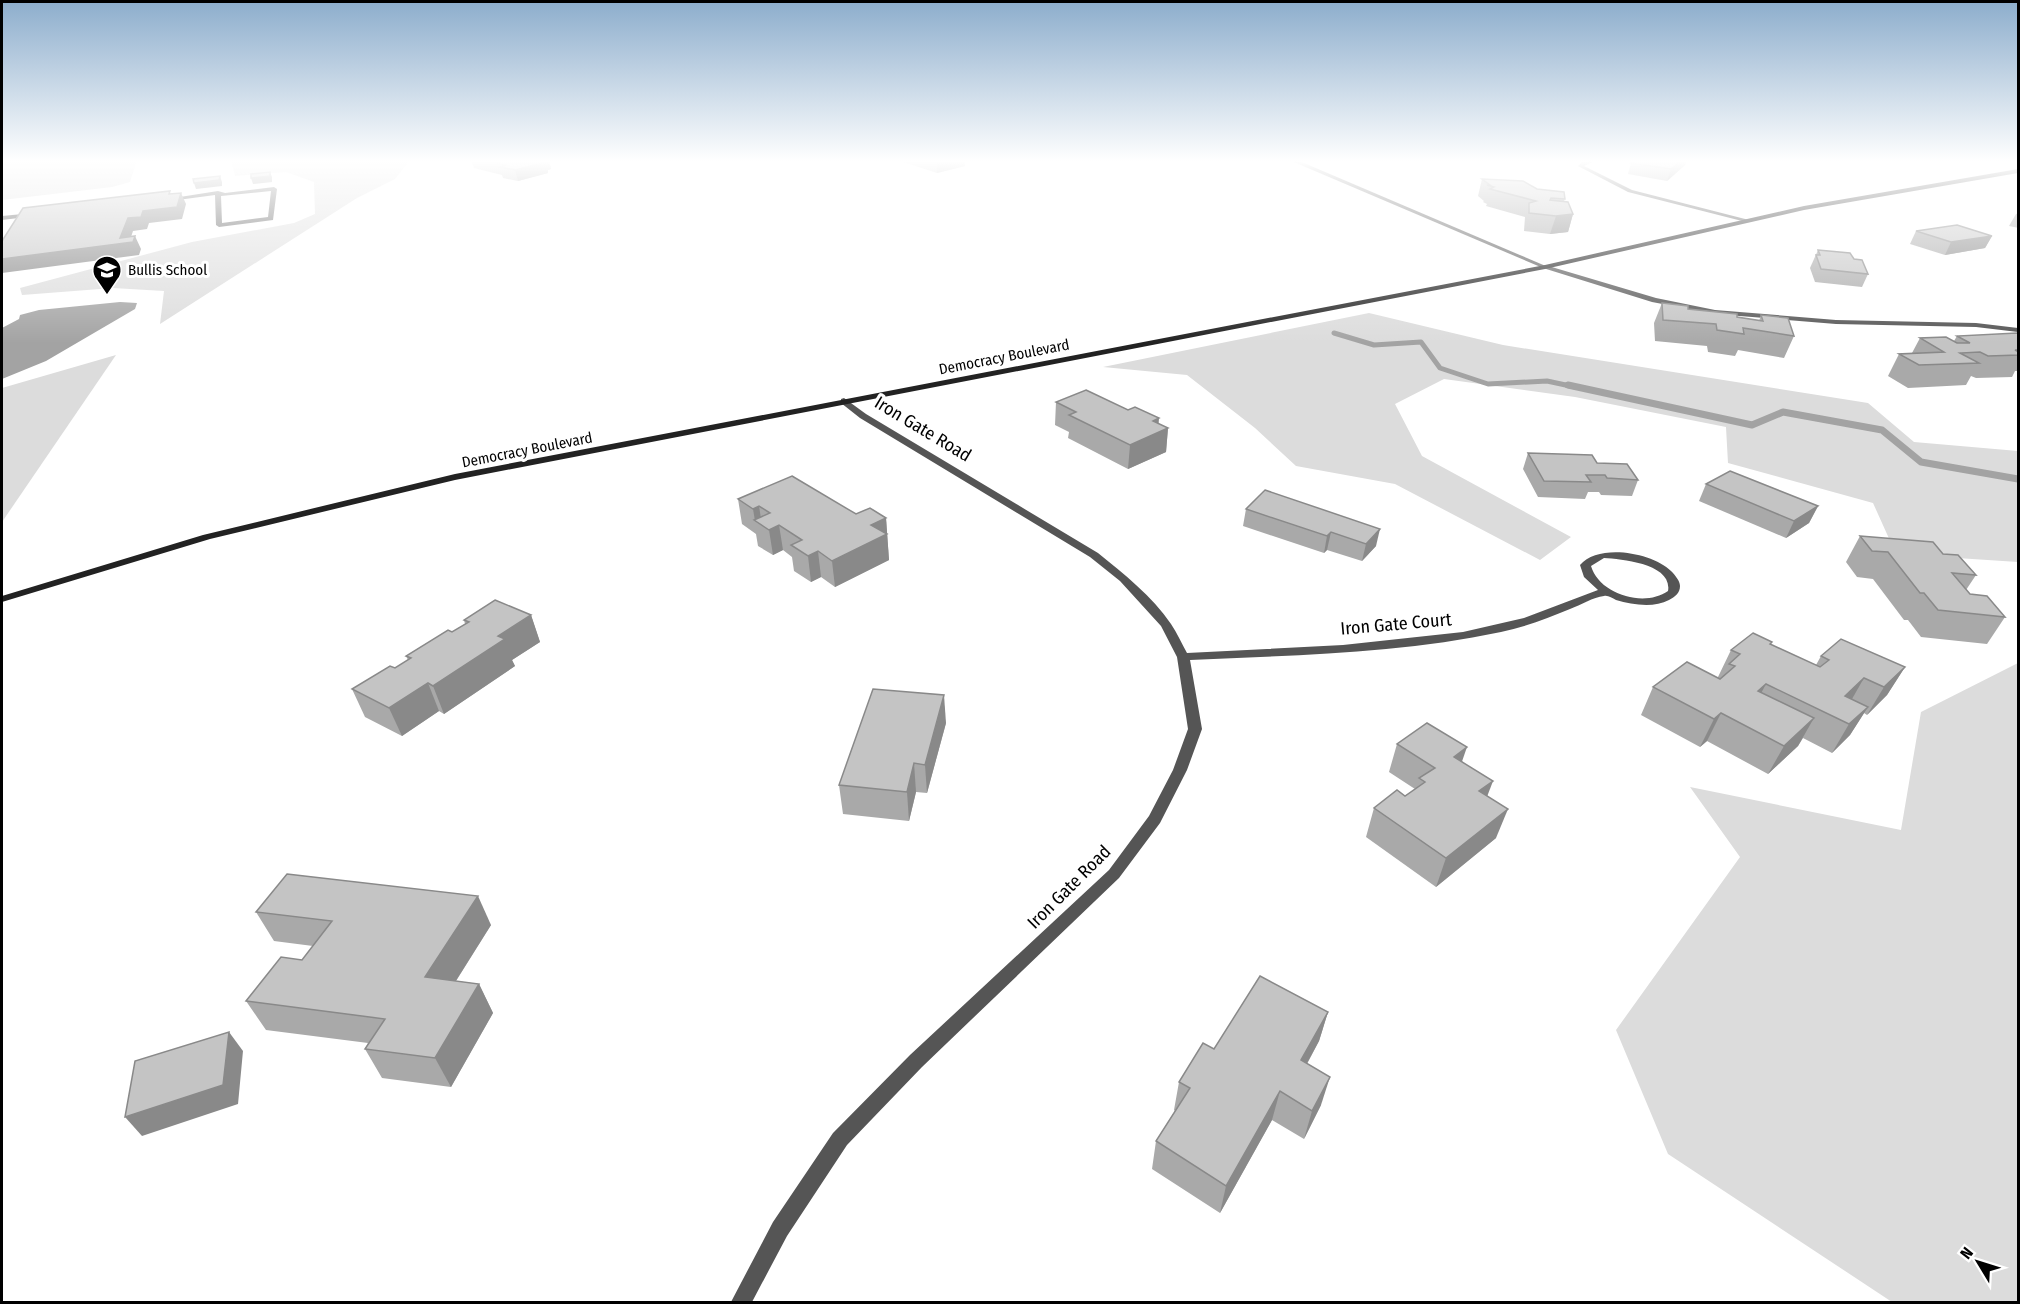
<svg xmlns="http://www.w3.org/2000/svg" width="2020" height="1304" viewBox="0 0 2020 1304" font-family="'Fira Sans Condensed',sans-serif">
<style>
.green{fill:#dcdcdc}
.water{fill:#a3a3a3}
.lines{fill:none;stroke-linecap:round;stroke-linejoin:round}
.stream-far1{stroke:#a3a3a3;stroke-width:5}
.stream{stroke:#a3a3a3;stroke-width:7}
.lane{fill:#555;fill-rule:evenodd}
.street{fill:#555;fill-rule:evenodd}
.secondary{fill:#222;fill-rule:evenodd}
.wall{fill:#a9a9a9}
.shaded-wall{fill:#898989}
.building{fill:#c4c4c4;stroke:#898989;stroke-width:1.5}
.labels{text-anchor:middle;dominant-baseline:central;stroke-width:6;stroke-linejoin:round;paint-order:stroke}
.far-poi-label{font-size:15px;fill:#000;stroke:#fff;text-anchor:start}
.far-street-label{font-size:15px;fill:#000;stroke:#fff}
.street-label{font-size:18px;fill:#000;stroke:#fff}
</style>
<rect width="100%" height="100%" fill="#fff"/>
<g class="green">
<polygon points="2,160 137,160 130,182 112,187 2,200"/>
<polygon points="231,160 410,160 395,179 357,198 160,324 164,291 113,288 22,295 20,288 192,242 294,223 315,214 314,182 286,172 235,176"/>
<polygon points="1369,313 1503,345 1868,403 1914,442 2018,451 2018,562 1896,554 1873,503 1728,463 1726,427 1575,397 1444,379 1395,404 1422,456 1571,537 1540,560 1395,484 1296,466 1255,428 1187,375 1103,367"/>
<polygon points="116,355 2,522 2,388"/>
<polygon points="2018,663 2018,1302 1892,1302 1668,1154 1616,1030 1740,857 1690,787 1901,830 1921,712"/>
</g>
<polygon class="water" points="120,302 137,303 135,309 46,361 2,379 2,328 19,319 20,315 39,310"/>
<g class="lines">
<polyline class="stream-far1" points="1334,333 1374,345 1421,342 1440,368 1488,384 1547,381 1575,387"/>
<polyline class="stream" points="1568,385 1752,425 1783,412 1882,430 1921,462 2018,479"/>
<g class="lane">
<polygon points="1597,160 1584,166 1632,190 1749,220 1746,222 1628,192 1578,166 1583,161"/>
<path d="M274,187l3,2 -4,31 -54,7 -3,-2 -1,-30 -45,6 -3,-2 51,-8 7,2zM271,191l-3,26 -46,6 -1,-27z"/>
<polygon points="33,213 35,216 2,220 2,216"/>
<polygon points="1545,265 1656,298 1715,310 1836,320 1976,323 2018,328 2018,332 1976,327 1836,324 1715,314 1652,302 1543,268 1543,266"/>
</g>
<g class="street">
<polygon points="1289,160 1297,160 1548,267 1543,268"/>
<path d="M844,398l22,16 232,139c26,21 54,43 73,71 6,9 11,20 16,29l156,-8 120,-13 61,-14 74,-28 -14,-13 -4,-12c18,-22 72,-13 91,6 4,4 9,10 9,15 0,7 -5,11 -11,14 -15,8 -36,5 -53,0 -4,-2 -8,-5 -12,-4 -11,1 -23,9 -34,13 -22,9 -45,18 -69,23 -102,22 -207,23 -311,28l12,69 -15,41 -27,53 -41,55 -197,189 -75,78 -60,91 -35,66h-21l42,-80 60,-89 77,-78 199,-185 40,-54 24,-46 15,-41 -11,-72 -16,-31 -41,-45 -30,-24 -230,-139 -19,-15v-4zM1604,558c18,1 69,6 64,33 -24,17 -69,3 -77,-25z"/>
</g>
<polygon class="secondary" points="2018,169 2018,173 1804,210 1545,269 455,480 210,539 2,602 2,596 203,535 455,474 1545,265 1804,206"/>
</g>
<g class="wall">
<polygon points="471,160 549,160 551,169 548,170 548,173 518,181 503,178 502,175 474,168"/>
<polygon points="897,160 965,160 965,166 937,173"/>
<polygon points="1635,160 1687,160 1685,165 1667,181 1628,174 1631,163"/>
<polygon points="1482,179 1537,189 1565,199 1564,201 1573,214 1568,232 1550,234 1524,231 1525,217 1486,206 1487,204 1483,202 1484,201 1478,196"/>
<polygon points="2019,213 2019,228 2009,226 2016,214"/>
<polygon points="1916,231 1992,236 1985,248 1945,255 1910,244"/>
<polygon points="1818,250 1854,259 1868,274 1862,287 1815,282 1810,268"/>
<polygon points="1662,303 1688,309 1759,321 1761,315 1794,336 1784,358 1738,350 1735,356 1708,352 1707,346 1655,341 1654,323"/>
<polygon points="2019,334 2019,371 2015,371 2012,377 1976,378 1971,376 1966,385 1908,388 1888,376 1899,354 1912,353 1920,338 1954,341 1957,336"/>
<polygon points="1056,402 1159,424 1168,428 1166,452 1128,469 1068,438 1069,432 1055,425"/>
<polygon points="1528,453 1597,463 1638,480 1632,496 1601,495 1599,492 1588,492 1585,499 1538,497 1523,469"/>
<polygon points="1706,484 1818,506 1809,523 1786,538 1699,501"/>
<polygon points="1265,490 1376,546 1362,561 1327,550 1324,553 1243,526 1246,509"/>
<polygon points="738,499 886,518 889,560 835,587 821,577 811,582 794,571 792,557 783,550 773,555 758,546 756,534 742,524"/>
<polygon points="1860,536 1943,554 1976,575 1966,590 1970,594 2005,617 1987,644 1921,637 1908,620 1904,620 1873,579 1857,577 1846,562"/>
<polygon points="531,615 540,642 512,660 515,666 444,714 439,711 402,736 365,717 352,689 395,668 408,660 406,656 452,632 465,624 464,620"/>
<polygon points="1772,642 1770,644 1816,665 1821,656 1905,667 1887,695 1867,715 1864,713 1850,735 1832,753 1803,738 1798,746 1768,774 1707,741 1700,747 1641,715 1653,687 1718,677 1731,650"/>
<polygon points="946,723 927,793 916,792 909,821 843,814 839,785"/>
<polygon points="1397,744 1462,761 1487,796 1496,838 1436,887 1366,837 1374,808 1405,796 1415,789 1389,772"/>
<polygon points="256,912 491,925 456,981 479,984 493,1013 451,1087 382,1078 365,1049 368,1043 266,1030 246,1001 302,960 313,946 274,941"/>
<polygon points="1328,1012 1319,1041 1307,1064 1321,1105 1304,1139 1272,1120 1220,1213 1152,1169 1156,1141 1175,1111 1174,1110 1179,1082 1214,1049"/>
</g>
<g class="shaded-wall">
<polygon points="542,160 549,160 551,169 548,170 548,173 518,181 515,170"/>
<polygon points="942,160 965,160 965,166 937,173 937,162"/>
<polygon points="1682,160 1687,160 1685,165 1667,181 1671,169"/>
<polygon points="270,172 272,177 272,182 253,184 251,178"/>
<polygon points="220,176 222,182 222,186 196,189 194,183"/>
<polygon points="181,193 186,204 182,219 149,223 147,229 133,231 129,243 135,236 141,249 139,255 2,273 2,259 120,238 128,218"/>
<polygon points="1573,214 1568,232 1550,234 1556,216"/>
<polygon points="1992,236 1985,248 1945,255 1951,242"/>
<polygon points="1159,418 1158,432 1168,428 1166,452 1128,469 1130,445 1153,421"/>
<polygon points="759,506 762,525 755,521 753,509"/>
<polygon points="1818,506 1809,523 1786,538 1794,521"/>
<polygon points="886,518 889,560 835,587 832,561 871,525"/>
<polygon points="779,525 783,550 773,555 769,530"/>
<polygon points="1380,529 1376,546 1362,561 1366,544"/>
<polygon points="1331,532 1327,550 1324,553 1327,536"/>
<polygon points="818,551 821,577 811,582 808,556"/>
<polygon points="531,615 540,642 512,660 515,666 444,714 433,686 498,636"/>
<polygon points="1905,667 1887,695 1867,715 1884,687"/>
<polygon points="1864,678 1848,706 1845,696"/>
<polygon points="428,683 439,711 402,736 389,708"/>
<polygon points="1766,684 1751,712 1758,691"/>
<polygon points="944,695 946,723 927,793 925,765"/>
<polygon points="1868,707 1850,735 1832,753 1849,724"/>
<polygon points="1721,713 1707,741 1700,747 1714,719"/>
<polygon points="1814,718 1798,746 1768,774 1784,746"/>
<polygon points="1467,747 1457,776 1454,757"/>
<polygon points="914,763 916,792 909,821 907,792"/>
<polygon points="1493,781 1482,810 1479,791"/>
<polygon points="1508,809 1496,838 1436,887 1446,858"/>
<polygon points="478,896 491,925 440,1006 425,977"/>
<polygon points="479,984 493,1013 451,1087 435,1058"/>
<polygon points="1328,1012 1319,1041 1293,1089 1301,1060"/>
<polygon points="229,1032 243,1051 238,1104 142,1136 125,1117"/>
<polygon points="1330,1077 1321,1105 1304,1139 1312,1111"/>
<polygon points="1280,1091 1272,1120 1220,1213 1226,1186"/>
</g>
<g class="building">
<polygon points="485,160 542,160 541,161 546,162 515,170 500,167 506,165"/>
<polygon points="1635,160 1682,160 1671,169 1631,163"/>
<polygon points="270,172 270,176 251,178 251,174"/>
<polygon points="220,176 219,180 194,183 193,179"/>
<polygon points="1482,179 1523,181 1537,189 1564,192 1565,199 1551,198 1550,200 1568,202 1573,214 1556,216 1529,213 1529,203 1536,201 1490,189 1494,187 1487,185 1490,185"/>
<polygon points="170,191 169,194 181,193 177,207 143,211 141,217 128,218 120,238 135,236 133,242 2,259 2,241 23,208"/>
<polygon points="1957,225 1992,236 1951,242 1916,231"/>
<polygon points="1818,250 1850,253 1854,259 1862,260 1868,274 1821,269 1816,255 1820,255"/>
<polygon points="1662,303 1688,306 1688,309 1737,314 1737,317 1763,321 1761,315 1788,318 1794,336 1743,328 1744,334 1717,330 1716,324 1663,320"/>
<polygon points="2017,333 2019,334 2019,350 2015,350 2019,352 2019,355 1988,356 1980,352 1960,353 1979,363 1919,365 1899,354 1944,352 1920,338 1946,337 1957,343 1970,343 1957,336"/>
<polygon points="1086,390 1128,410 1135,407 1159,418 1153,421 1168,428 1130,445 1069,415 1076,412 1056,402"/>
<polygon points="1528,453 1592,455 1597,463 1627,464 1638,480 1607,478 1605,475 1586,475 1591,482 1544,481"/>
<polygon points="1730,471 1818,506 1794,521 1706,484"/>
<polygon points="792,476 856,514 870,508 886,518 871,525 887,534 832,561 818,551 808,556 791,545 802,540 779,525 769,530 754,520 770,513 759,506 753,509 738,499"/>
<polygon points="1265,490 1380,529 1366,544 1331,532 1327,536 1246,509"/>
<polygon points="1860,536 1933,542 1943,554 1958,555 1976,575 1952,573 1970,594 1987,596 2005,617 1938,610 1924,593 1920,593 1888,552 1872,551"/>
<polygon points="495,600 531,615 498,636 505,639 433,686 428,683 389,708 352,689 390,666 395,668 411,658 406,656 448,630 452,632 469,622 464,620"/>
<polygon points="1753,633 1772,642 1770,644 1820,667 1829,660 1821,656 1841,639 1905,667 1884,687 1864,678 1845,696 1868,707 1849,724 1766,684 1758,691 1814,718 1784,746 1721,713 1714,719 1653,687 1687,662 1720,679 1735,666 1729,664 1740,654 1731,650"/>
<polygon points="873,689 944,695 925,765 914,763 907,792 839,785"/>
<polygon points="1427,723 1467,747 1454,757 1493,781 1479,791 1508,809 1446,858 1374,808 1397,790 1405,796 1425,782 1419,778 1435,768 1397,744"/>
<polygon points="287,874 478,896 425,977 479,984 435,1058 365,1049 385,1019 246,1001 281,957 302,960 332,921 256,912"/>
<polygon points="1260,976 1328,1012 1301,1060 1330,1077 1312,1111 1280,1091 1226,1186 1156,1141 1190,1088 1179,1082 1203,1043 1214,1049"/>
<polygon points="229,1032 223,1085 125,1117 135,1061"/>
</g>
<linearGradient id="sky" x2="0" y2="1"><stop stop-color="#8cadcc"/><stop offset="0.47" stop-color="#fff"/><stop offset="1" stop-color="#fff" stop-opacity="0"/></linearGradient>
<rect width="2020" height="343" fill="url(#sky)"/>
<defs>
<g id="school-pin" transform="scale(1.5)"><path d="M0 17L-7.5 6A9.5 9.5 0 1 1 7.5 6Z" fill="#000" stroke="#fff"/><path d="M0-5L7-2L0 1L-7-2ZM-4 1L0 2.5L4 1V4Q0 6-4 4Z" fill="#fff"/></g>
</defs>
<g fill-rule="evenodd">
<use href="#school-pin" x="107" y="270"/>
</g>
<g class="labels">
<g class="far-poi-label">
<text x="128" y="270">Bullis School</text>
</g>
<g class="far-street-label">
<text transform="translate(1004 357) rotate(-11)">Democracy Boulevard</text>
<text transform="translate(527 450) rotate(-11)">Democracy Boulevard</text>
</g>
<g class="street-label">
<text transform="translate(923 429) rotate(31)">Iron Gate Road</text>
<text transform="translate(1396 624) rotate(-5)">Iron Gate Court</text>
<text transform="translate(1069 887) rotate(-45)">Iron Gate Road</text>
</g>
</g>
<rect width="2020" height="1304" fill="none" stroke="#000000" stroke-width="6"/>
<g transform="translate(1978 1262) rotate(308)" stroke="#ffffff" stroke-width="4.5" paint-order="stroke">
<path d="M0-4.5L10 22L0 15L-10 22Z" fill="#000000"/>
<text y="-9" font-size="16" font-weight="bold" text-anchor="middle" fill="#000000">N</text>
</g>
</svg>
